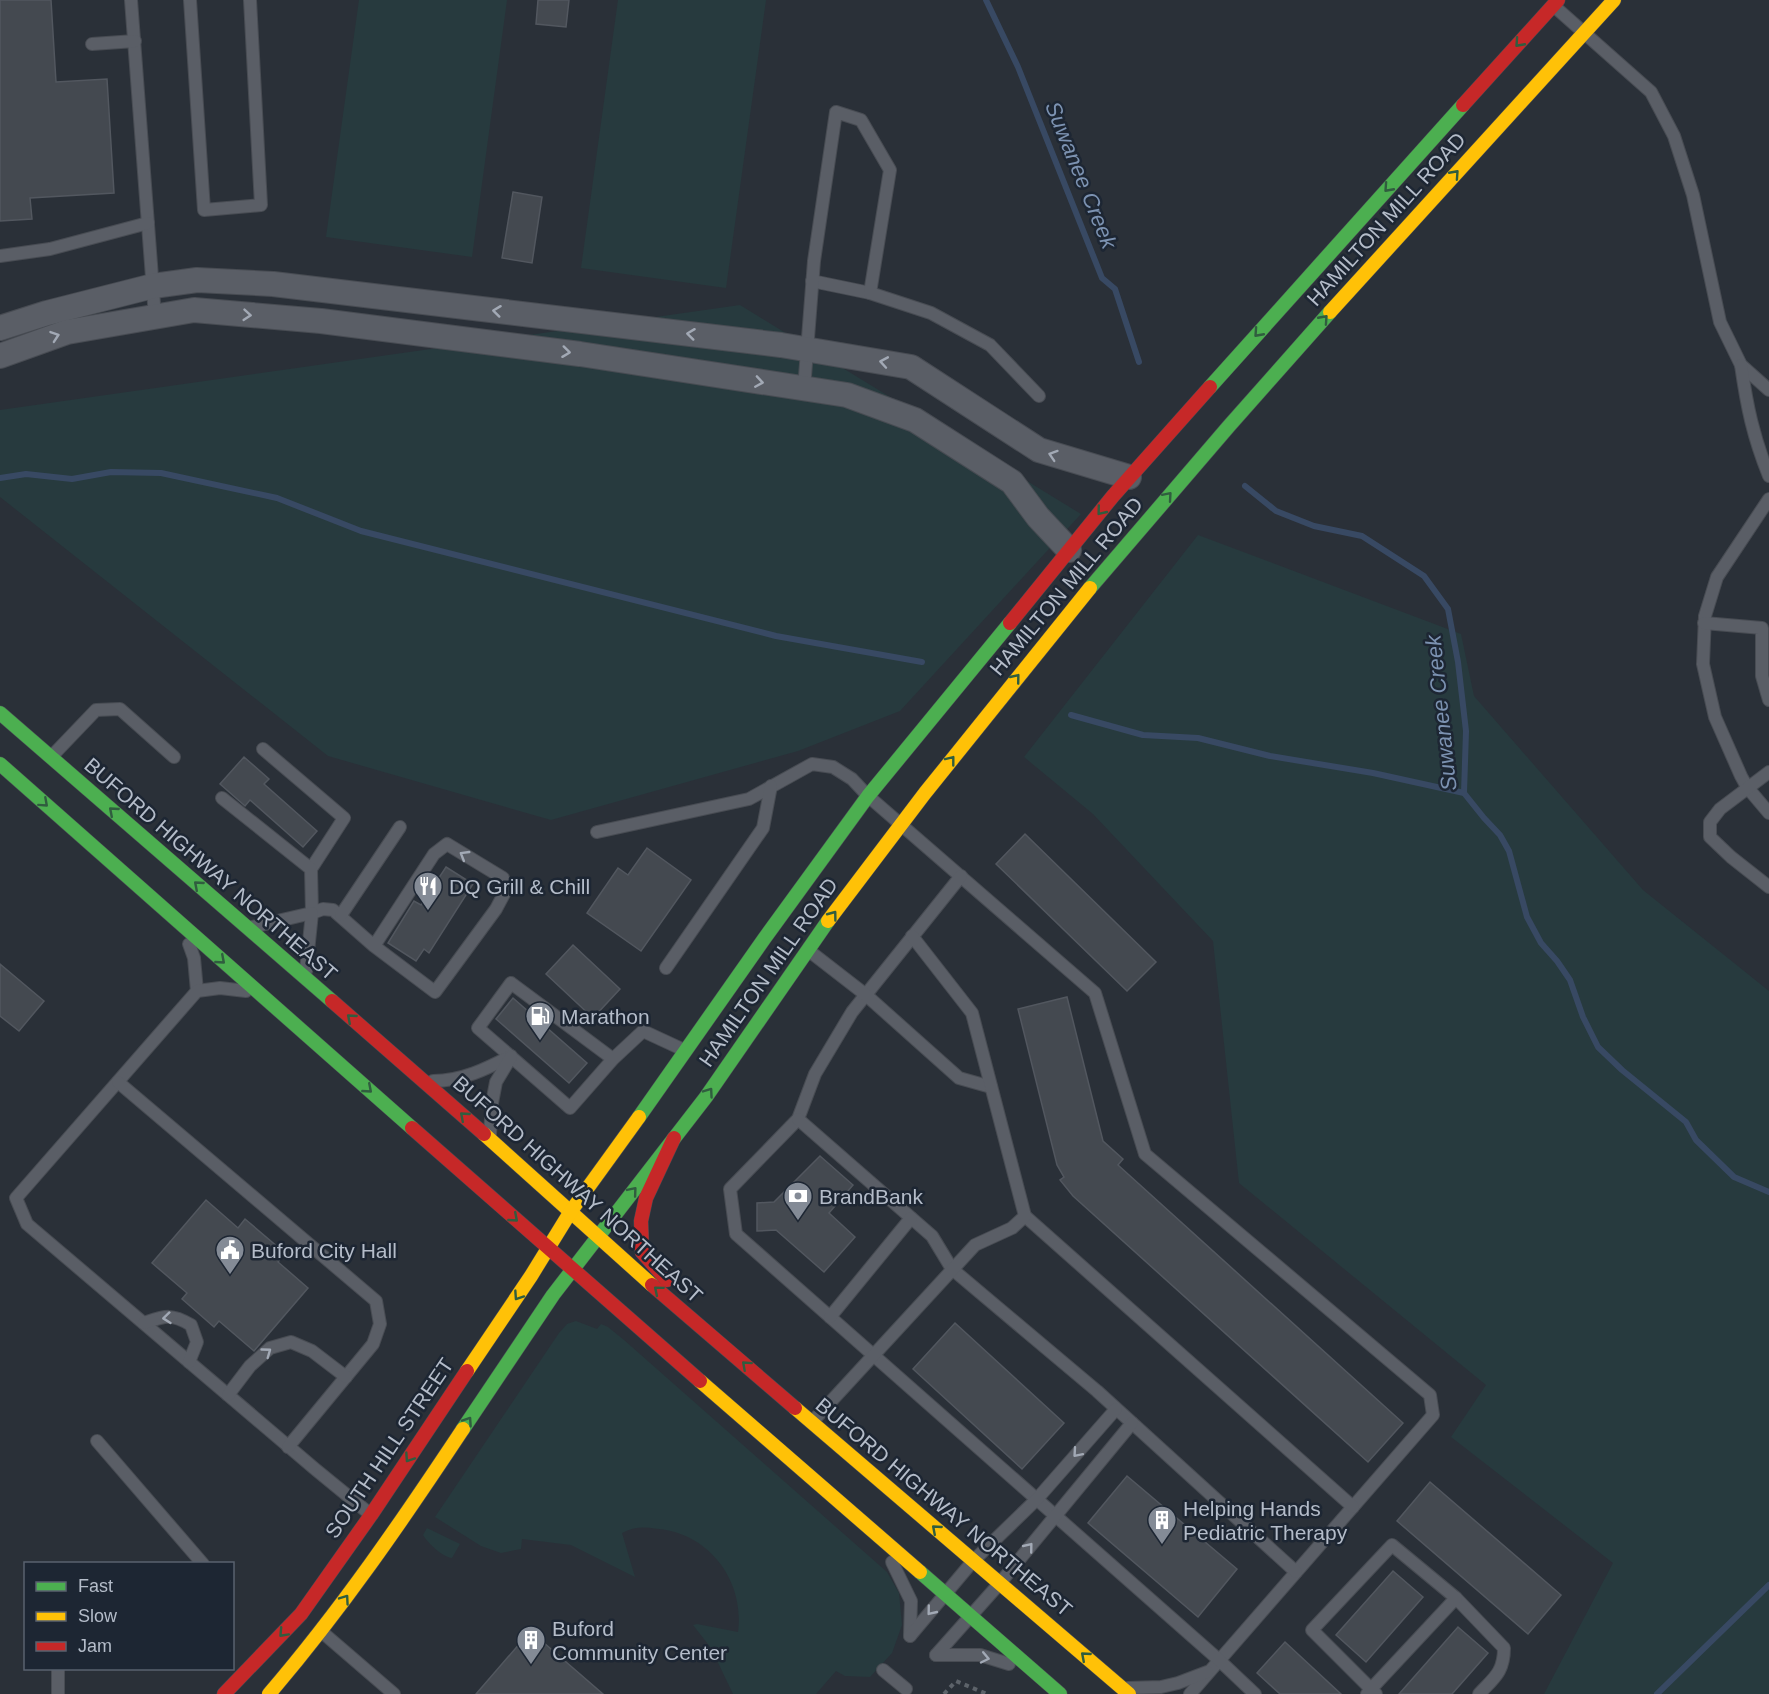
<svg xmlns="http://www.w3.org/2000/svg" width="1769" height="1694" viewBox="0 0 1769 1694" font-family="Arial,sans-serif">
<style>
.green{fill:#273a3e}
.lines{fill:none;stroke-linecap:round;stroke-linejoin:round}
.stream{stroke:#384963;stroke-width:6}
.building{fill:#444950;stroke:#52575f;stroke-width:1.5}
.lane-casing{stroke:#484c53;stroke-width:14}
.street-casing{stroke:#484c53;stroke-width:26}
.fast-casing{stroke:#484c53;stroke-width:15}
.slow-casing{stroke:#484c53;stroke-width:15}
.jam-casing{stroke:#484c53;stroke-width:15}
.path{stroke:#5d636a;stroke-width:4;stroke-dasharray:4.5 4.5;stroke-linecap:butt}
.lane{stroke:#5a5e66;stroke-width:12}
.street{stroke:#5a5e66;stroke-width:24}
.fast{stroke:#4caf50;stroke-width:14}
.slow{stroke:#ffc107;stroke-width:14}
.jam{stroke:#c62828;stroke-width:14}
.oneway{stroke:#305d3f}
.oneway2{stroke:#a2a9b5}
.labels{text-anchor:middle;dominant-baseline:central;stroke-width:5;stroke-linejoin:round;paint-order:stroke}
.street-label{font-size:21px;fill:#b4bcc9;stroke:#1d2633}
.poi-label{font-size:21px;fill:#b4bcc9;stroke:#1d2633;text-anchor:start}
.water-label{font-size:22px;font-style:italic;fill:#7c92b1;stroke:#1d2633}
</style>
<rect width="100%" height="100%" fill="#2a3038"/>
<g class="green">
<polygon points="359,0 507,0 472,257 326,237"/>
<polygon points="618,0 766,0 726,288 581,268"/>
<polygon points="740,305 1081,514 900,711 798,751 551,820 328,756 0,497 0,410"/>
<polygon points="1198,535 1461,634 1474,696 1643,890 1769,991 1769,1694 1544,1694 1613,1563 1451,1437 1486,1385 1239,1183 1213,941 1093,814 1024,757"/>
<path d="M576,1321l21,8 4,-5 7,3 16,13 263,232 12,21 3,32 -10,28 -22,24 -25,-1 -9,-5 -20,23h-83l-22,-46 -18,-23 4,-1 41,8c7,-50 -28,-98 -79,-103 -13,-2 -25,-3 -37,4l13,44 -64,-32 -49,-6 -1,10 -20,4 -20,-7 -46,-29 124,-184 8,-9z"/>
<path d="M427,1528l33,16 -8,14c-10,-1 -24,-15 -29,-23z"/>
</g>
<g class="lines">
<g class="stream">
<polyline points="986,0 1018,67 1102,278 1115,289 1139,362"/>
<polyline points="0,478 26,474 72,479 111,472 161,473 277,498 361,531 776,636 922,662"/>
<polyline points="1245,486 1276,511 1314,526 1362,536 1424,576 1448,609 1458,662 1466,731 1464,793 1484,818 1500,835 1509,851 1527,917 1541,943 1557,961 1570,980 1583,1017 1598,1047 1622,1070 1686,1122 1696,1140 1734,1177 1769,1192"/>
<polyline points="1071,715 1143,735 1198,738 1270,756 1373,773 1464,793"/>
<polyline points="1657,1694 1769,1585"/>
</g>
</g>
<g class="building">
<polygon points="0,0 51,0 56,82 107,79 114,193 30,198 32,219 0,221"/>
<polygon points="538,0 569,0 566,27 536,24"/>
<polygon points="513,192 542,197 532,263 502,258"/>
<polygon points="244,757 269,779 264,784 317,831 303,847 250,800 245,806 220,784"/>
<polygon points="1025,834 1156,962 1127,991 996,864"/>
<polygon points="647,848 691,880 641,951 587,913 618,868 628,875"/>
<polygon points="446,867 473,884 429,953 424,949 416,961 388,943 414,901 421,905"/>
<polygon points="573,945 620,989 593,1018 546,974"/>
<polygon points="0,964 44,1001 19,1031 0,1016"/>
<polygon points="1067,997 1103,1141 1123,1159 1118,1165 1403,1423 1368,1462 1073,1196 1060,1180 1064,1177 1057,1165 1018,1009"/>
<polygon points="513,998 587,1063 569,1083 496,1019"/>
<polygon points="820,1156 853,1185 829,1213 855,1237 824,1272 776,1230 757,1231 757,1203 774,1202"/>
<polygon points="206,1200 238,1228 245,1219 285,1253 278,1262 308,1288 254,1351 219,1321 214,1327 182,1299 187,1293 152,1263"/>
<polygon points="955,1323 1064,1423 1022,1469 913,1369"/>
<polygon points="1127,1476 1237,1569 1198,1617 1088,1523"/>
<polygon points="1430,1482 1561,1595 1528,1634 1397,1521"/>
<polygon points="1393,1571 1423,1597 1366,1662 1336,1635"/>
<polygon points="1458,1627 1488,1653 1452,1694 1399,1694"/>
<polygon points="521,1642 534,1653 543,1642 603,1694 476,1694"/>
<polygon points="1285,1642 1341,1694 1280,1694 1257,1673"/>
</g>
<g class="lines">
<g class="lane-casing">
<g id="lane">
<polyline points="131,0 155,317"/>
<polyline points="190,0 204,210 261,205 250,0"/>
<polyline points="1555,7 1651,92 1674,136 1693,195 1720,322 1741,365 1769,390"/>
<polyline points="92,44 135,41"/>
<polyline points="0,256 50,249 148,223"/>
<polyline points="812,281 870,293"/>
<path d="M1741,365c6,42 12,71 28,111"/>
<polyline points="804,389 814,261 836,112 861,120 890,170 870,293 931,313 990,345 1039,396"/>
<polyline points="1769,499 1717,577 1705,616 1703,664 1715,717 1741,776 1747,787 1769,813"/>
<polyline points="1704,623 1762,628 1762,676 1769,700"/>
<polyline points="263,749 344,818 311,869"/>
<polyline points="52,756 96,710 120,709 174,757"/>
<polyline points="1769,772 1720,809 1710,822 1710,837 1731,857 1769,887"/>
<polyline points="222,798 311,869 312,913 323,909 333,910 374,946 435,992 496,909 505,892 503,878 447,844 434,854 374,946"/>
<polyline points="597,832 749,799 812,764 833,767 852,779 868,796 1095,993 1145,1154 1430,1395 1433,1415 1190,1694"/>
<polyline points="961,876 852,1012 815,1074 798,1119 730,1189 736,1234 1219,1660 1255,1694"/>
<polyline points="341,915 400,827"/>
<polyline points="252,927 312,913 306,971"/>
<polyline points="189,944 194,958 197,991"/>
<polyline points="808,950 866,995 959,1078 991,1087"/>
<polyline points="666,968 763,828 771,786"/>
<polyline points="246,991 220,988 197,991 16,1198 27,1224 315,1469 370,1514"/>
<polyline points="613,1059 570,1108 478,1028 511,983 613,1059 643,1031 684,1050"/>
<path d="M433,1081c29,0 53,-12 78,-25"/>
<polyline points="118,1082 376,1301 380,1324 373,1344 288,1447"/>
<polyline points="798,1119 932,1236 952,1269 1097,1391 1296,1572"/>
<polyline points="490,1134 492,1103 496,1082 511,1057"/>
<polyline points="1025,1216 1353,1507"/>
<polyline points="830,1317 911,1218"/>
<path d="M144,1323c21,-7 27,-10 47,2l6,17 -8,20"/>
<polyline points="228,1395 250,1366 270,1348 291,1342 312,1351 346,1377"/>
<polyline points="812,1422 975,1245 1012,1228 1025,1216 972,1013 912,936"/>
<polyline points="97,1441 203,1564"/>
<polyline points="892,1562 911,1601 910,1636"/>
<path d="M1456,1598l48,50c0,24 -10,30 -25,46"/>
<polyline points="322,1632 394,1694"/>
<polyline points="910,1636 973,1561 1037,1499 1116,1409"/>
<polyline points="936,1655 1000,1583 1132,1423"/>
<polyline points="936,1655 980,1655 1009,1664"/>
<polyline points="883,1670 906,1689"/>
<polyline points="1128,1688 1161,1687 1178,1683 1207,1672"/>
<polyline points="58,1694 58,1668"/>
<polyline points="1367,1694 1371,1689 1456,1598 1392,1545 1312,1630 1376,1694"/>
</g>
</g>
<g class="street-casing">
<g id="street">
<polyline points="0,328 47,313 153,286 197,280 273,284 781,345 911,367 1039,450 1129,477"/>
<polyline points="0,356 67,332 194,310 321,321 580,354 847,395 915,420 1012,482 1038,517 1069,550"/>
</g>
</g>
<g class="fast-casing">
<g id="fast">
<polyline points="1210,387 1463,105"/>
<polyline points="1090,588 1229,426 1330,312"/>
<polyline points="0,713 332,1001"/>
<polyline points="0,764 412,1128"/>
<polyline points="639,1117 764,939 868,796 1010,623"/>
<polyline points="463,1429 553,1295 706,1097 828,921"/>
<polyline points="920,1572 1060,1694"/>
</g>
</g>
<g class="slow-casing">
<g id="slow">
<polyline points="1330,312 1614,0"/>
<polyline points="828,921 925,793 1090,588"/>
<polyline points="484,1134 652,1285"/>
<polyline points="467,1371 531,1276 571,1211 639,1117"/>
<polyline points="700,1381 920,1572"/>
<polyline points="795,1408 1129,1694"/>
<path d="M269,1694c72,-84 133,-173 194,-265"/>
</g>
</g>
<g class="jam-casing">
<g id="jam">
<polyline points="1463,105 1558,0"/>
<polyline points="1010,623 1113,496 1210,387"/>
<polyline points="332,1001 484,1134"/>
<polyline points="412,1128 700,1381"/>
<polyline points="667,1280 642,1252 641,1221 646,1198 674,1138"/>
<polyline points="652,1285 795,1408"/>
<polyline points="224,1694 301,1614 371,1515 467,1371"/>
</g>
</g>
<polyline class="path" points="944,1694 956,1681 987,1694"/>
<use href="#lane" class="lane"/>
<use href="#street" class="street"/>
<use href="#fast" class="fast"/>
<use href="#slow" class="slow"/>
<use href="#jam" class="jam"/>
</g>
<defs><path id="oneway-chevron" d="M-2-3.5L2.5 0L-2 3.5" fill="none" stroke-width="1.6" stroke-linecap="round" stroke-linejoin="round" transform="scale(1.5)"/></defs>
<g class="oneway">
<use href="#oneway-chevron" transform="translate(1519 43) rotate(132)"/>
<use href="#oneway-chevron" transform="translate(1455 174) rotate(-48)"/>
<use href="#oneway-chevron" transform="translate(1388 188) rotate(132)"/>
<use href="#oneway-chevron" transform="translate(1324 319) rotate(-48)"/>
<use href="#oneway-chevron" transform="translate(1258 333) rotate(132)"/>
<use href="#oneway-chevron" transform="translate(1168 496) rotate(-49)"/>
<use href="#oneway-chevron" transform="translate(1101 511) rotate(129)"/>
<use href="#oneway-chevron" transform="translate(1016 678) rotate(-51)"/>
<use href="#oneway-chevron" transform="translate(951 760) rotate(-52)"/>
<use href="#oneway-chevron" transform="translate(44 803) rotate(42)"/>
<use href="#oneway-chevron" transform="translate(113 811) rotate(-139)"/>
<use href="#oneway-chevron" transform="translate(198 885) rotate(-139)"/>
<use href="#oneway-chevron" transform="translate(833 915) rotate(-53)"/>
<use href="#oneway-chevron" transform="translate(221 960) rotate(41)"/>
<use href="#oneway-chevron" transform="translate(351 1018) rotate(-139)"/>
<use href="#oneway-chevron" transform="translate(368 1089) rotate(41)"/>
<use href="#oneway-chevron" transform="translate(709 1092) rotate(-55)"/>
<use href="#oneway-chevron" transform="translate(464 1116) rotate(-139)"/>
<use href="#oneway-chevron" transform="translate(633 1191) rotate(-50)"/>
<use href="#oneway-chevron" transform="translate(514 1218) rotate(41)"/>
<use href="#oneway-chevron" transform="translate(658 1290) rotate(-140)"/>
<use href="#oneway-chevron" transform="translate(518 1296) rotate(124)"/>
<use href="#oneway-chevron" transform="translate(746 1365) rotate(-138)"/>
<use href="#oneway-chevron" transform="translate(468 1421) rotate(-56)"/>
<use href="#oneway-chevron" transform="translate(409 1458) rotate(124)"/>
<use href="#oneway-chevron" transform="translate(936 1529) rotate(-139)"/>
<use href="#oneway-chevron" transform="translate(345 1599) rotate(-55)"/>
<use href="#oneway-chevron" transform="translate(283 1633) rotate(133)"/>
<use href="#oneway-chevron" transform="translate(1085 1656) rotate(-139)"/>
</g>
<g class="oneway2">
<use href="#oneway-chevron" transform="translate(497 311) rotate(-173)"/>
<use href="#oneway-chevron" transform="translate(247 315) rotate(5)"/>
<use href="#oneway-chevron" transform="translate(691 334) rotate(-173)"/>
<use href="#oneway-chevron" transform="translate(55 336) rotate(-19)"/>
<use href="#oneway-chevron" transform="translate(566 352) rotate(7)"/>
<use href="#oneway-chevron" transform="translate(884 362) rotate(-170)"/>
<use href="#oneway-chevron" transform="translate(759 382) rotate(9)"/>
<use href="#oneway-chevron" transform="translate(1053 455) rotate(-162)"/>
<use href="#oneway-chevron" transform="translate(464 855) rotate(-149)"/>
<use href="#oneway-chevron" transform="translate(167 1318) rotate(174)"/>
<use href="#oneway-chevron" transform="translate(267 1352) rotate(-36)"/>
<use href="#oneway-chevron" transform="translate(1077 1453) rotate(131)"/>
<use href="#oneway-chevron" transform="translate(1029 1547) rotate(-51)"/>
<use href="#oneway-chevron" transform="translate(931 1611) rotate(129)"/>
<use href="#oneway-chevron" transform="translate(985 1658) rotate(12)"/>
</g>
<defs>
<g id="restaurant-pin" transform="scale(1.5)"><path d="M0 17L-7.5 6A9.5 9.5 0 1 1 7.5 6Z" fill="#848b96" stroke="#1d2633"/><path d="M-5-6h1v4h1v-4h1v4h1v-4h1v5L-1.5 .5V6h-2V.5L-5-1ZM5-6V6H3V1.5H1.5Q1.5-4 5-6Z" fill="#fff"/></g>
<g id="fuel-pin" transform="scale(1.5)"><path d="M0 17L-7.5 6A9.5 9.5 0 1 1 7.5 6Z" fill="#848b96" stroke="#1d2633"/><path d="M-5.5-6h7V0h2V4h1.3V-2.5L3-4.5l.8-.8L6-3V5H2.5V1h-1V6h-7ZM-4.2-4.7v3.2H.2V-4.7Z" fill="#fff"/></g>
<g id="bank-pin" transform="scale(1.5)"><path d="M0 17L-7.5 6A9.5 9.5 0 1 1 7.5 6Z" fill="#848b96" stroke="#1d2633"/><path d="M-6-4H6V4H-6ZM0-2.3a2.3 2.3 0 1 0 0 4.6a2.3 2.3 0 1 0 0-4.6Z" fill="#fff"/></g>
<g id="civic-pin" transform="scale(1.5)"><path d="M0 17L-7.5 6A9.5 9.5 0 1 1 7.5 6Z" fill="#848b96" stroke="#1d2633"/><path d="M-.6-6.5H3V-4.5H.6V-3L4-1V1h2V6H-6V1h2V-1L-.6-3ZM-1.2 2.5V6h2.4V2.5Z" fill="#fff"/></g>
<g id="building-pin" transform="scale(1.5)"><path d="M0 17L-7.5 6A9.5 9.5 0 1 1 7.5 6Z" fill="#848b96" stroke="#1d2633"/><path d="M-4-6H4V6H1V3H-1V6H-4ZM-2.5-4.3h1.7v1.8h-1.7ZM.8-4.3h1.7v1.8H.8ZM-2.5-1h1.7V.8h-1.7ZM.8-1h1.7V.8H.8Z" fill="#fff"/></g>
</defs>
<g fill-rule="evenodd">
<use href="#restaurant-pin" x="428" y="886"/>
<use href="#fuel-pin" x="540" y="1016"/>
<use href="#bank-pin" x="798" y="1196"/>
<use href="#civic-pin" x="230" y="1250"/>
<use href="#building-pin" x="1162" y="1520"/>
<use href="#building-pin" x="531" y="1640"/>
</g>
<g class="labels">
<g class="street-label">
<text transform="translate(1386 219) rotate(-48)">HAMILTON MILL ROAD</text>
<text transform="translate(1066 586) rotate(-50)">HAMILTON MILL ROAD</text>
<text transform="translate(211 869) rotate(41)">BUFORD HIGHWAY NORTHEAST</text>
<text transform="translate(768 972) rotate(-55)">HAMILTON MILL ROAD</text>
<text transform="translate(578 1189) rotate(42)">BUFORD HIGHWAY NORTHEAST</text>
<text transform="translate(389 1448) rotate(-56)">SOUTH HILL STREET</text>
<text transform="translate(944 1507) rotate(40)">BUFORD HIGHWAY NORTHEAST</text>
</g>
<g class="poi-label">
<text x="449" y="886">DQ Grill &amp; Chill</text>
<text x="561" y="1016">Marathon</text>
<text x="819" y="1196">BrandBank</text>
<text x="251" y="1250">Buford City Hall</text>
<text x="1183" y="1508">Helping Hands<tspan x="1183" dy="24">Pediatric Therapy</tspan></text>
<text x="552" y="1628">Buford<tspan x="552" dy="24">Community Center</tspan></text>
</g>
<g class="water-label">
<text transform="translate(1081 175) rotate(68)">Suwanee Creek</text>
<text transform="translate(1441 713) rotate(-96)">Suwanee Creek</text>
</g>
</g>
<rect x="24" y="1562" width="210" height="108" fill="#1d2633" stroke="#59626f" stroke-width="1.5"/>
<rect x="36" y="1582" width="30" height="9" fill="#4caf50" stroke="#59626f" stroke-width="1.5"/>
<text x="78" y="1592" font-size="18" fill="#b4bcc9">Fast</text>
<rect x="36" y="1612" width="30" height="9" fill="#ffc107" stroke="#59626f" stroke-width="1.5"/>
<text x="78" y="1622" font-size="18" fill="#b4bcc9">Slow</text>
<rect x="36" y="1642" width="30" height="9" fill="#c62828" stroke="#59626f" stroke-width="1.5"/>
<text x="78" y="1652" font-size="18" fill="#b4bcc9">Jam</text>
</svg>
